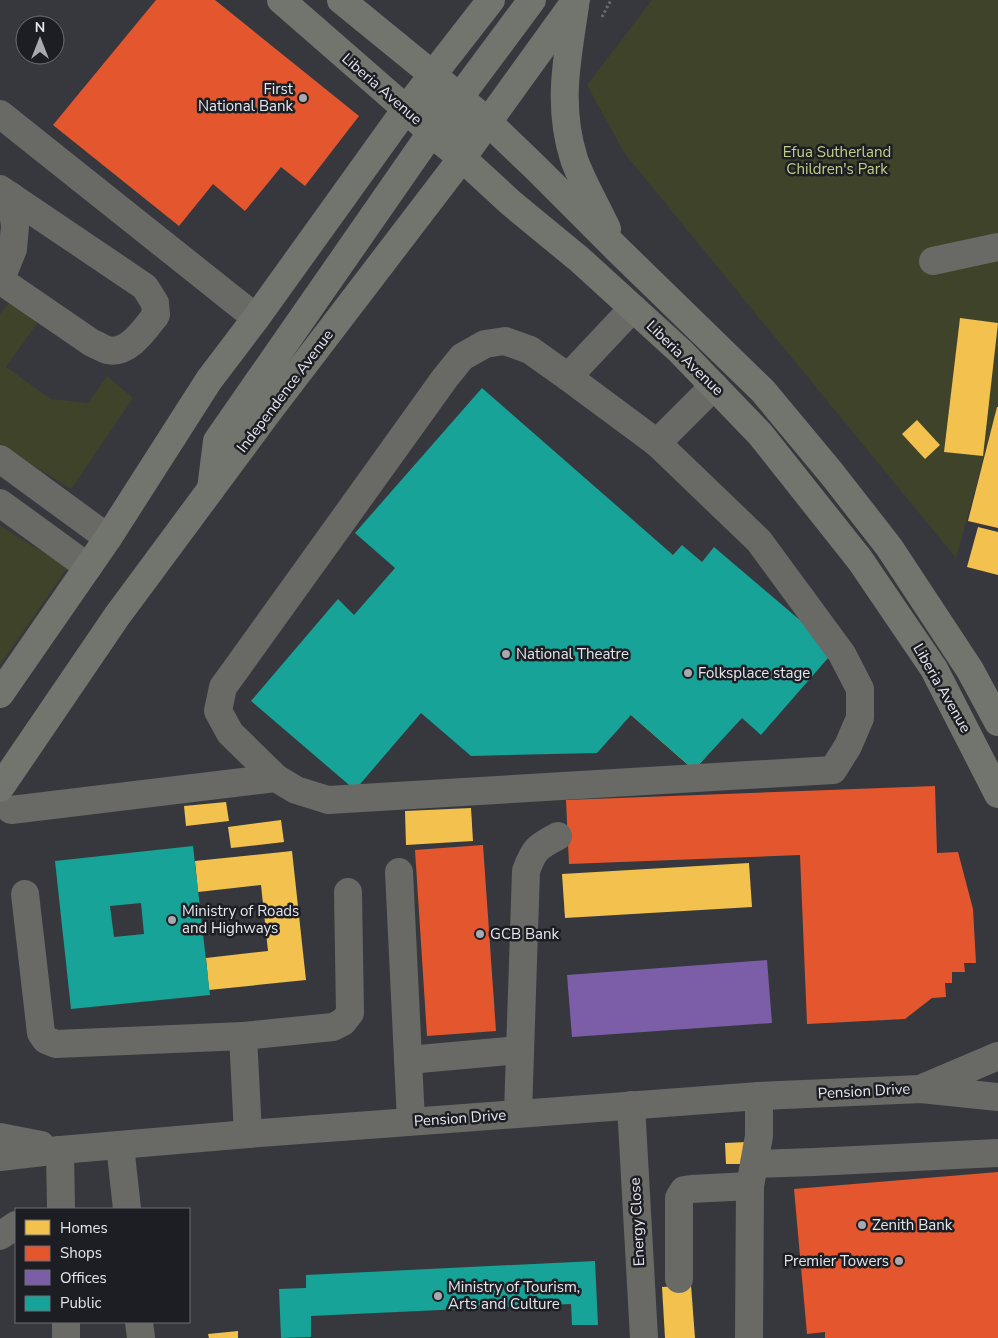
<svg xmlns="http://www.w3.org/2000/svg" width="998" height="1338" viewBox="0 0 998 1338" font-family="'Nunito Sans',sans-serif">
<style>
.green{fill:#3f432a}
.homes{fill:#f2c14e}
.shops{fill:#e4572e}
.offices{fill:#7b5ea7}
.public{fill:#17a398;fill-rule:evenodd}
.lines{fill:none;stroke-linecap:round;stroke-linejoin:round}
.path{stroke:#696a69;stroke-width:3;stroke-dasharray:2.5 2.5;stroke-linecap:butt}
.minor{stroke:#696a65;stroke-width:28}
.major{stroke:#72746e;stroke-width:28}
.poi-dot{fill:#a8aab0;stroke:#1c1e23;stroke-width:2}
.labels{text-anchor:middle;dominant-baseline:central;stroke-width:5;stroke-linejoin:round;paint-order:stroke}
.poi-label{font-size:15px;fill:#e5e7ee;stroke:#1c1e23;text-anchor:start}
.street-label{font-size:15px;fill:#e5e7ee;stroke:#1c1e23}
.park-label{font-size:15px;fill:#c3cf87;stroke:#1c1e23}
</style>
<rect width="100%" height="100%" fill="#36383e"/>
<g class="green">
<polygon points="652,0 998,0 998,406 956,558 625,154 587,85"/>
<polygon points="13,298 40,319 6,367 51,399 88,403 107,376 133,398 71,489 0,445 0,314"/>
<polygon points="0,526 68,567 0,665"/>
</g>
<g class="homes">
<polygon points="960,318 998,323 983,456 944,452"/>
<polygon points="997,407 998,407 998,528 968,521"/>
<polygon points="917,420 940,445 925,459 902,434"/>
<polygon points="978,527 998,532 998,575 967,567"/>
<polygon points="682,576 785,667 694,770 590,679"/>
<polygon points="226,802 229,821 186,826 184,806"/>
<polygon points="471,808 473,841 406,845 405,811"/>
<polygon points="281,820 284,842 231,848 228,827"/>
<polygon points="292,851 306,980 209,990 206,958 268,951 261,885 198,892 195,861"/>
<polygon points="749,863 752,907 565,918 562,874"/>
<polygon points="747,1142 748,1164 726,1164 725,1143"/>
<polygon points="691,1285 695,1338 665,1338 662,1287"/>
<polygon points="238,1331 238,1338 209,1338 208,1334"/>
</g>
<g class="shops">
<polygon points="156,0 215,0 359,116 305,186 281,167 245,211 213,184 179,226 53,125"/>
<polygon points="935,786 937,853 958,852 973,909 976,963 964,963 965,972 952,972 952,983 945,983 946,997 932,998 905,1019 807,1024 800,855 569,864 566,800"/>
<polygon points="483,845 496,1031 427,1036 415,850"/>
<polygon points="998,1172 998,1338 825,1338 825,1332 807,1334 794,1189"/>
</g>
<polygon class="offices" points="767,960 772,1023 572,1037 567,975"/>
<g class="public">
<polygon points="482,388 673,555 682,545 702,562 714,547 835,650 761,735 742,718 694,770 631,715 597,753 471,756 421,713 355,790 251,701 338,599 354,615 395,568 355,533"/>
<path d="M193,846l17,149 -139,14 -16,-148zM141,903l3,31 -30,3 -4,-31z"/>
<polygon points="595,1261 598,1325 572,1325 571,1304 311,1316 311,1337 281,1338 279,1289 306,1288 306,1275"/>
</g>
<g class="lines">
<polyline class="path" points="602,17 611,0"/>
<g class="minor">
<polyline points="0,114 256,318"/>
<path d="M0,189l145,98 10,16 1,12c-11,14 -28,40 -49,35 -5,-2 -10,-5 -15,-7l-92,-63"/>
<polyline points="933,261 998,247"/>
<polyline points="0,281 13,249 15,226 11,196"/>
<polygon points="505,341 530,350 568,377 657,443 759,541 842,654 860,689 860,718 848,746 833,770 328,800 296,790 276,778 230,733 218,711 223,687 239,665 445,378 462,357 485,344"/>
<polyline points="568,377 633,308"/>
<polyline points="657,443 714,386"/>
<polyline points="0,459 108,538"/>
<polyline points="0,503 88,567"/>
<polyline points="11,810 276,778"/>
<polyline points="399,872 411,1121"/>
<polyline points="25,894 41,1033 46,1040 56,1044 243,1036 333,1027 343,1022 350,1013 348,892"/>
<polyline points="243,1036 248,1134"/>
<polyline points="408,1060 520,1050"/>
<polyline points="925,1087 998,1056"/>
<polyline points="631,1105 644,1338"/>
<path d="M518,1113l8,-242c8,-22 11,-24 32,-35"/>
<polyline points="0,1137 41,1145"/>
<polyline points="120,1145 127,1209"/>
<polyline points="60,1150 61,1209"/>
<polyline points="0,1157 60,1150 248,1134 759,1096 921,1089 998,1097"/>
<polyline points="754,1164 814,1162 998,1153"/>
<polyline points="0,1236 16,1225"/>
<polyline points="679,1279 679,1198 684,1190 691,1189 750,1186"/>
<polyline points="66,1322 66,1338"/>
<polyline points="139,1322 141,1338"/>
<polyline points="749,1338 750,1186 759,1136 759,1096"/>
</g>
<g class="major">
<polyline points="281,0 406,109 431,133 462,158 511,203 579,259 680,351 760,434 860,560 934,669 998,794"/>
<polyline points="341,0 433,75 488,122 536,168 616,248 763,391 832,474 889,547 970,670 998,722"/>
<path d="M575,6c-8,53 -18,100 -1,153 8,23 23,48 33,70"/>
<path d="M462,158c-3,-20 -5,-39 -3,-60l73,-98"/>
<path d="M211,489l6,-48 214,-308c4,-20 4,-38 2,-58"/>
<polyline points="0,694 108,538 209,380 256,318 406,109 491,0"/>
<polyline points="0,788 117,616 268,412 462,158 576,0"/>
</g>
</g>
<g class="poi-dot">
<circle cx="303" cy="98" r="5"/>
<circle cx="506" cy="654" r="5"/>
<circle cx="688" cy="673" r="5"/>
<circle cx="172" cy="920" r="5"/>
<circle cx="480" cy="934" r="5"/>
<circle cx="862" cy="1225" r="5"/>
<circle cx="899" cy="1261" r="5"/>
<circle cx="438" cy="1296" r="5"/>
</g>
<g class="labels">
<g class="poi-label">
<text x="293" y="89" text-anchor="end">First<tspan x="293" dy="17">National Bank</tspan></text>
<text x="516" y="654">National Theatre</text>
<text x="698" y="673">Folksplace stage</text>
<text x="182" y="911">Ministry of Roads<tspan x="182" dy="17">and Highways</tspan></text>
<text x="490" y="934">GCB Bank</text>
<text x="872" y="1225">Zenith Bank</text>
<text x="889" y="1261" text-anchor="end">Premier Towers</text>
<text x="448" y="1287">Ministry of Tourism,<tspan x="448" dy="17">Arts and Culture</tspan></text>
</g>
<g class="street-label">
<text transform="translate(382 89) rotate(41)">Liberia Avenue</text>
<text transform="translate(685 358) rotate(44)">Liberia Avenue</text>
<text transform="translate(285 391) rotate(-53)">Independence Avenue</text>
<text transform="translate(942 688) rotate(60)">Liberia Avenue</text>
<text transform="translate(864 1091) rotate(-3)">Pension Drive</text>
<text transform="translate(460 1118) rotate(-4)">Pension Drive</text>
<text transform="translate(637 1222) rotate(-93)">Energy Close</text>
</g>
<g class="park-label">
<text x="837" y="152">Efua Sutherland<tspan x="837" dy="17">Children's Park</tspan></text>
</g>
</g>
<rect x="15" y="1208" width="175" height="115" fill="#1c1e23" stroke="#6c6e74"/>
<rect x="25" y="1220" width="25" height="15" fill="#f2c14e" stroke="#6c6e74"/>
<text x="60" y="1233" font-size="15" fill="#e5e7ee">Homes</text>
<rect x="25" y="1246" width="25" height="15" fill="#e4572e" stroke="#6c6e74"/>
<text x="60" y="1258" font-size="15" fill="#e5e7ee">Shops</text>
<rect x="25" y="1270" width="25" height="15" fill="#7b5ea7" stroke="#6c6e74"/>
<text x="60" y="1283" font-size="15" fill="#e5e7ee">Offices</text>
<rect x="25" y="1296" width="25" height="15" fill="#17a398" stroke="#6c6e74"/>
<text x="60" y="1308" font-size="15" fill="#e5e7ee">Public</text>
<g transform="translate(40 40)"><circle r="24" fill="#1c1e23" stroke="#6c6e74"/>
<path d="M0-4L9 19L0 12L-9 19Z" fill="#a8aab0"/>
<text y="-8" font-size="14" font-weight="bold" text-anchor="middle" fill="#e5e7ee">N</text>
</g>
</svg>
